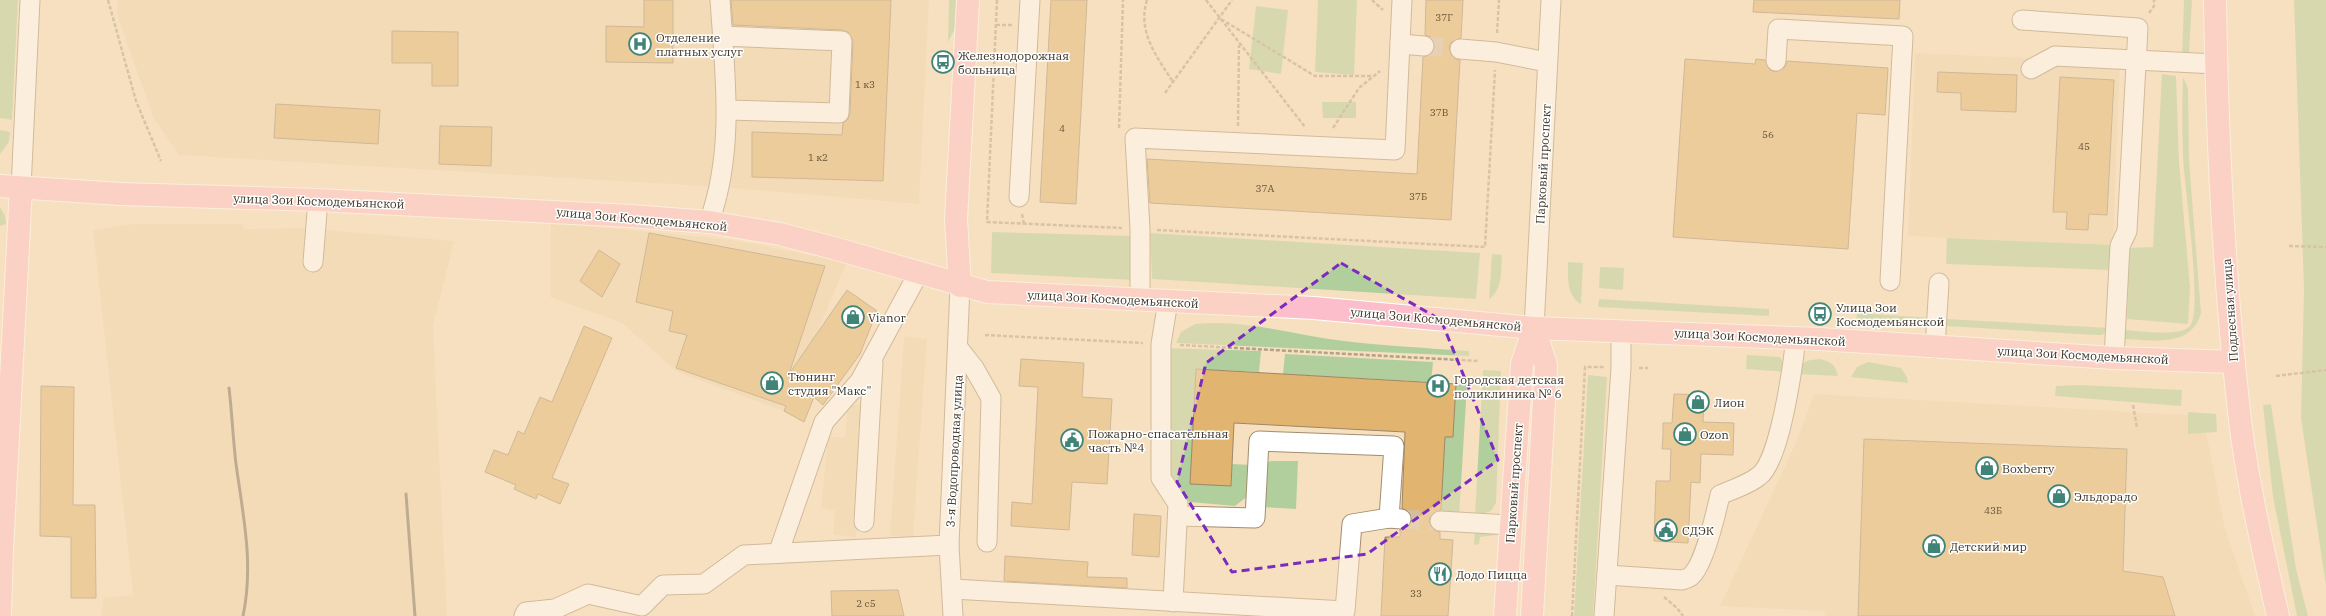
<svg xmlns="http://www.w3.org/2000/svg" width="2326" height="616" viewBox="0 0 2326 616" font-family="'IBM Plex Serif',serif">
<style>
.built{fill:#f0d6ae}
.green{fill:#b1cf9c}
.building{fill:#e1b46f;stroke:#9c8769}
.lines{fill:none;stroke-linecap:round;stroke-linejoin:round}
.minor-tunnel{stroke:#d2bea2;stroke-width:19;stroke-dasharray:19 10;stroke-linecap:butt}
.minor-casing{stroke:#a28d6f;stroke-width:21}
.major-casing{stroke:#fff;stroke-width:24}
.path{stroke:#b3a188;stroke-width:2.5;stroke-dasharray:4 2;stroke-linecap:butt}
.minor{stroke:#fff;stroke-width:19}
.major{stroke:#fdbecb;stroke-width:22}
.rail{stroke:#796c59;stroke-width:3}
.marked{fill:none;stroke:#7b2cbf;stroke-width:3;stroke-dasharray:8 5;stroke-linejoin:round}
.labels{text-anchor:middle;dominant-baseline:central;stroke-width:3;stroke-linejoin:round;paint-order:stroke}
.number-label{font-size:10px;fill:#66553a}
.poi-label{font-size:12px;fill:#3d3528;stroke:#fff;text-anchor:start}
.street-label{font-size:12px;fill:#3d3528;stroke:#fff}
</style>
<rect width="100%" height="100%" fill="#f7e0c0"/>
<g class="built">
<polygon points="118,0 929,0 919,204 720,187 179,155 154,119 117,15"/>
<polygon points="1915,53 2120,62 2113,245 1908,236"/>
<polygon points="551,222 732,240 847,262 784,411 677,372 622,323 550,297"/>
<polygon points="133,224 243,224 244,229 302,228 454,241 433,326 447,616 101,616 104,598 133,595 93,230"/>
<polygon points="904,336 927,339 913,539 890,535"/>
<polygon points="1814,394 2203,416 2225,528 2255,616 1825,616 1824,611 1720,606 1797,440"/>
<polygon points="848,404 862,405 856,537 833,535 835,511 821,508 828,437 845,437"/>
</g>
<g class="green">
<polygon points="0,0 18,0 12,120 0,118"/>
<polygon points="949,0 963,0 958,23 948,42"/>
<polygon points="1318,0 1357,0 1354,75 1315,72"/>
<polygon points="2184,0 2192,0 2189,53 2188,57 2182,59"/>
<polygon points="2294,0 2326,0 2326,586 2301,418 2304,288"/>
<polygon points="1256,6 1288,10 1281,74 1249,69"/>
<polygon points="2162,74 2176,76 2179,163 2190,287 2188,324 2127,319 2129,248 2153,247"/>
<path d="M2183,77l5,11 1,73 12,152c-9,35 -49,27 -77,26l1,-9c14,1 56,7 65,-4 13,-17 -6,-142 -7,-170 -1,-26 -1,-53 0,-79z"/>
<polygon points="1322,102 1356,102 1356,118 1323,118"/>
<polygon points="0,130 10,132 9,142 0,154"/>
<polygon points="0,207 5,216 6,224 0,226"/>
<polygon points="992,232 1133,236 1135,280 991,273"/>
<polygon points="1150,233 1480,253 1476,299 1152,279"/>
<polygon points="1947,238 2113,245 2112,270 1946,264"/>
<path d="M1492,254l10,1c-1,14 1,35 -13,44z"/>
<path d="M1568,262l15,1 -2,41c-15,-8 -13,-28 -13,-42z"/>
<polygon points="1600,267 1624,268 1623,290 1599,288"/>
<polygon points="1599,299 1769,309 1769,316 1598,307"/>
<polygon points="1857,313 1932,318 1931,322 1922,326 1856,322"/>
<polygon points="1946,319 2109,328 2102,335 2096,335 1946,326"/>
<path d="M1195,324c51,-5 99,11 149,17 41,5 83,7 125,10v5l-293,-13 5,-11z"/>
<polygon points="1166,348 1261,351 1259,372 1196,369 1190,483 1231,486 1232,464 1252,465 1248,496 1235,506 1179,501 1163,477"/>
<polygon points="1285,354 1433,362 1431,382 1283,374"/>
<polygon points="1747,355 1780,357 1785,366 1785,372 1746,369"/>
<path d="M1820,359c11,3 15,5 18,17l-41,-2c5,-13 9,-14 23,-15z"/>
<polygon points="1868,362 1901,368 1907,377 1908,383 1851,377 1857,367"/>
<polygon points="1483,370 1501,371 1496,503 1491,511 1475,516"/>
<polygon points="1588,375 1607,377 1593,616 1574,616"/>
<polygon points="1456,384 1467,385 1459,517 1441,516 1445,437 1453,437"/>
<polygon points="2080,385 2182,390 2181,406 2055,396 2056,386"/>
<polygon points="2271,404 2296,569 2308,616 2297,616 2273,497 2263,405"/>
<polygon points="2188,412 2216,414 2217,432 2188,434"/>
<polygon points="1271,461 1298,461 1296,509 1262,507 1266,463"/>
<polygon points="1475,526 1493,531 1495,535 1480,537 1479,544 1474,545"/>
</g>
<g class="building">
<polygon points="644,0 673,0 673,63 606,62 606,26 644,27"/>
<polygon points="731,0 891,0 883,181 752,177 752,132 842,135 843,123 848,119 850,113 853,41 848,32 842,30 733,25"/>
<polygon points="1051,0 1087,0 1076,204 1040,202"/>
<polygon points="1426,0 1463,0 1461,38 1451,42 1449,48 1453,58 1460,60 1451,220 1150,203 1147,159 1417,174 1423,57 1433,53 1435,47 1431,37 1425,35"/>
<polygon points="1754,0 1900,0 1899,19 1753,12"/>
<polygon points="392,31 458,32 458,86 432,86 432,63 392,63"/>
<polygon points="1685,59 1755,64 1756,59 1765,60 1770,70 1776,72 1785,67 1787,61 1888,68 1885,115 1857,113 1848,249 1673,237"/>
<polygon points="1938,72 2017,75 2016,112 1961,110 1961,93 1937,92"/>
<polygon points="2060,77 2114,80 2107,215 2089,214 2088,230 2066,229 2067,212 2053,212"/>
<polygon points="276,104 380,110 378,144 274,138"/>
<polygon points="440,126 492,127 491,166 439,164"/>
<polygon points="649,233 825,266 789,374 847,290 877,311 860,354 823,405 814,397 804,422 784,411 786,406 676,368 687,335 669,331 673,311 636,302"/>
<polygon points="599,250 620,264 602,297 580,281"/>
<polygon points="584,326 612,338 552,478 569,484 560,504 538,494 536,499 514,489 516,485 485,472 494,450 508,455 518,431 524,434 540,397 552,402"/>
<polygon points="1021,359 1084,363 1082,397 1112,399 1107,484 1072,482 1069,530 1011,526 1012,502 1032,504 1038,387 1019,386"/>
<polygon points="1196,369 1456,384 1453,437 1445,437 1441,510 1431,515 1429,521 1434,530 1440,532 1440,539 1453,540 1448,616 1381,616 1385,537 1400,537 1400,530 1406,529 1412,520 1411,514 1402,508 1405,432 1234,423 1231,486 1190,484"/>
<polygon points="41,386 74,387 73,505 95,505 96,598 71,598 71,537 40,536"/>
<polygon points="1674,394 1704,395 1703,422 1734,423 1733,455 1701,454 1700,483 1691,482 1688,543 1654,541 1656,481 1670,481 1671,449 1662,449 1663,435 1663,423 1672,423"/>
<polygon points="1864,439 2127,449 2123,571 2163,577 2175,616 1858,616"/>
<polygon points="1134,514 1161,516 1159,557 1132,555"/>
<polygon points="1005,556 1088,562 1087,577 1127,578 1127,588 1004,581"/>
<polygon points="898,590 904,616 832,616 831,591"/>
</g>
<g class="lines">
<g class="minor-tunnel">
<polyline points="1424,46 1460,49"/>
<polyline points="1401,519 1440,521"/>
</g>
<g class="minor-casing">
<g id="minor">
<polyline points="2022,20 2138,28 2127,231 2120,246 2114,358"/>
<polyline points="722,36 842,41 839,113 727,110"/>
<polyline points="1400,44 1424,46"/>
<polyline points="1460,49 1496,52 1547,62"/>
<polyline points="1776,61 1778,29 1903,36 1890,281"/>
<polyline points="2031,69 2055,56 2216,64"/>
<polyline points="21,188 30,0"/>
<polyline points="1019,197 1030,0"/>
<path d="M709,222c26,-71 16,-148 11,-222"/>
<polyline points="313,262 318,200"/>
<polyline points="1140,300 1140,229 1135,138 1395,150 1402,0"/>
<polyline points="1168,301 1161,344 1161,478 1178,504 1173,602"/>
<polyline points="1534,328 1551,0"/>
<polyline points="1935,348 1939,283"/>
<polyline points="959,349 974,368 991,398 987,542"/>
<polyline points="1178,516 1255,518 1259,441 1394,446 1389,518"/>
<polyline points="1440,521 1510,525"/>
<polyline points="864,522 873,363"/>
<polyline points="779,551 824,422 860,381 918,274"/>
<path d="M1607,575l75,5c3,-1 7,-2 9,-4 13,-11 25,-63 29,-81 13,-6 28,-10 39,-19 21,-15 34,-111 37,-138"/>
<polyline points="953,589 1345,611 1352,524 1389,518 1401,519"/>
<polyline points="524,616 526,612 555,609 588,594 642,606 663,585 704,584 744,555 949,545"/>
<polyline points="953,616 949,545 960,286"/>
<polyline points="1604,616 1621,368 1621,331"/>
</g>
</g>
<g class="major-casing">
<g id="major">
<path d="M2215,0c2,134 8,268 23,402 7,72 24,143 40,214"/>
<polyline points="0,186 120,194 318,200 631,216 709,222 780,234 837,249 987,292 1314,308 1534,328 1819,339 2114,358 2234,362"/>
<polyline points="960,286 956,219 968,0"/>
<polyline points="0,616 2,550 21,188"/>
<polyline points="1505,616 1522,364 1534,328"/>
<polyline points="1532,616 1546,365 1534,328"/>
</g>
</g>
<g class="path">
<polyline points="108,0 136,101 161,161"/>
<polyline points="997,0 987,222 1122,228"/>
<path d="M1147,0c-10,32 10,57 26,82"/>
<polyline points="1206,0 1305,127"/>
<polyline points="1372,0 1383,10"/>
<polyline points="2149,13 2154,6 2154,0"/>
<polyline points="1221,19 1315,76 1373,76"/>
<polyline points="996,25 1012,25"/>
<polyline points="1497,33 1499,0"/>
<polyline points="1165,93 1232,0"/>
<polyline points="1238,126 1239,45"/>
<polyline points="1119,128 1123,0"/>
<polyline points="1333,128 1359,88 1380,71"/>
<polyline points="1022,214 1024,224"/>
<polyline points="1157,230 1485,247 1495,70"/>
<polyline points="2289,246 2326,247"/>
<polyline points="985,335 1143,343"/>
<polyline points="1180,345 1479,361"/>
<polyline points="1639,368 1648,368"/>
<polyline points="2276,376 2326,370"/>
<polyline points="2133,405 2137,428"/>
<polyline points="1664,597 1677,608 1683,616"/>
<polyline points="1572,616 1585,367 1604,367"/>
</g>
<use href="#minor" class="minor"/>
<use href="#major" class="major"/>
<g class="rail">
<path d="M229,388c3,25 4,51 7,76 7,51 18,100 7,152"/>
<polyline points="406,494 415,616"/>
</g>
</g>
<path d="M0 0H2326V616H0ZM1341,263l100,57 57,140 -131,94 -135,18 -55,-90 29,-119z" fill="#f7e0c0" fill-opacity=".55" fill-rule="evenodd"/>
<path class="marked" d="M1341,263l100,57 57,140 -131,94 -135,18 -55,-90 29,-119z"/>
<defs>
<g id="hospital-ring" transform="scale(1.15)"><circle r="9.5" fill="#fff" stroke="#408477" stroke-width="1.5"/><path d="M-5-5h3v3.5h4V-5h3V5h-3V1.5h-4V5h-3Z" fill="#408477"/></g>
<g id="bus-ring" transform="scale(1.15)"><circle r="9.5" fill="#fff" stroke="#408477" stroke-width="1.5"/><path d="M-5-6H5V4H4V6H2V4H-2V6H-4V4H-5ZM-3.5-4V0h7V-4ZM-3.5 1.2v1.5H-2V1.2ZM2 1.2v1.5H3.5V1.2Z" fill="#408477"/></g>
<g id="shop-ring" transform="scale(1.15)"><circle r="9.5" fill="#fff" stroke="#408477" stroke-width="1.5"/><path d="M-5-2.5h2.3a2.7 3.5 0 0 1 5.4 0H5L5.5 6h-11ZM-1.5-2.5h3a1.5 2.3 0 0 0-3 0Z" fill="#408477"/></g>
<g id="civic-ring" transform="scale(1.15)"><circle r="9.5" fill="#fff" stroke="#408477" stroke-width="1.5"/><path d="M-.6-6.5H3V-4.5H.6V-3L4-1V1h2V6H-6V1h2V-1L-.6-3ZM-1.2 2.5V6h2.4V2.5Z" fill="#408477"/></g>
<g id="restaurant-ring" transform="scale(1.15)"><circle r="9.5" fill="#fff" stroke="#408477" stroke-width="1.5"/><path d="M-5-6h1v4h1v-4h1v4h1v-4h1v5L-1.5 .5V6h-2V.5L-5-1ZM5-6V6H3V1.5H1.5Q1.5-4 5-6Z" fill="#408477"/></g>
</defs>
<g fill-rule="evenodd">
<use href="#hospital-ring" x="640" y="44"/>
<use href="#bus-ring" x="943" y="62"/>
<use href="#bus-ring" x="1820" y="314"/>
<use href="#shop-ring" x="853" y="317"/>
<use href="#shop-ring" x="772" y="383"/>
<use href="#hospital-ring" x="1438" y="386"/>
<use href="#shop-ring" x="1698" y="402"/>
<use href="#shop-ring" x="1685" y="434"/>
<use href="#civic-ring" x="1072" y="440"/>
<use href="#shop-ring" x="1987" y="468"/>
<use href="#shop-ring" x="2059" y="496"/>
<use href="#civic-ring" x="1666" y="530"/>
<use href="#shop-ring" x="1934" y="546"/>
<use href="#restaurant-ring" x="1440" y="574"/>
</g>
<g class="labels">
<g class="number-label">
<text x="1444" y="17">37Г</text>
<text x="865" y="84">1 к3</text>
<text x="1439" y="112">37В</text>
<text x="1062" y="128">4</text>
<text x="1768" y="134">56</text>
<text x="2084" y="146">45</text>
<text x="818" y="157">1 к2</text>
<text x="1265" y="188">37А</text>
<text x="1418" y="196">37Б</text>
<text x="1993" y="510">43Б</text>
<text x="1416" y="593">33</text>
<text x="866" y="603">2 с5</text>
</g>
<g class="poi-label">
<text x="656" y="37">Отделение<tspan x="656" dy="14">платных услуг</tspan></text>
<text x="958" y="55">Железнодорожная<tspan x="958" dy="14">больница</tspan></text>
<text x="1836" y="307">Улица Зои<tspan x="1836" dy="14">Космодемьянской</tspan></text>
<text x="868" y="317">Vianor</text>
<text x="788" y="376">Тюнинг<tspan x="788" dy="14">студия "Макс"</tspan></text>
<text x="1454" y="379">Городская детская<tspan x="1454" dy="14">поликлиника № 6</tspan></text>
<text x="1714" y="402">Лион</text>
<text x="1088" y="433">Пожарно-спасательная<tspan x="1088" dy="14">часть №4</tspan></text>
<text x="1700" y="434">Ozon</text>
<text x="2002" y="468">Boxberry</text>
<text x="2074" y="496">Эльдорадо</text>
<text x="1682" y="530">СДЭК</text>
<text x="1950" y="546">Детский мир</text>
<text x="1456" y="574">Додо Пицца</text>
</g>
<g class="street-label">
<text transform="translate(1543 164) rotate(-87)">Парковый проспект</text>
<text transform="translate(319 201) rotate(2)">улица Зои Космодемьянской</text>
<text transform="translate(642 219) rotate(5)">улица Зои Космодемьянской</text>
<text transform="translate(1113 299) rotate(3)">улица Зои Космодемьянской</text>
<text transform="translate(2230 310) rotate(-94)">Подлесная улица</text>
<text transform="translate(1436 319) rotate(5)">улица Зои Космодемьянской</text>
<text transform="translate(1760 337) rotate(3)">улица Зои Космодемьянской</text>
<text transform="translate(2083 355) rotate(3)">улица Зои Космодемьянской</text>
<text transform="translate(954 451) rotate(-87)">3-я Водопроводная улица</text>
<text transform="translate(1514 483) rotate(-86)">Парковый проспект</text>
</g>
</g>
</svg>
